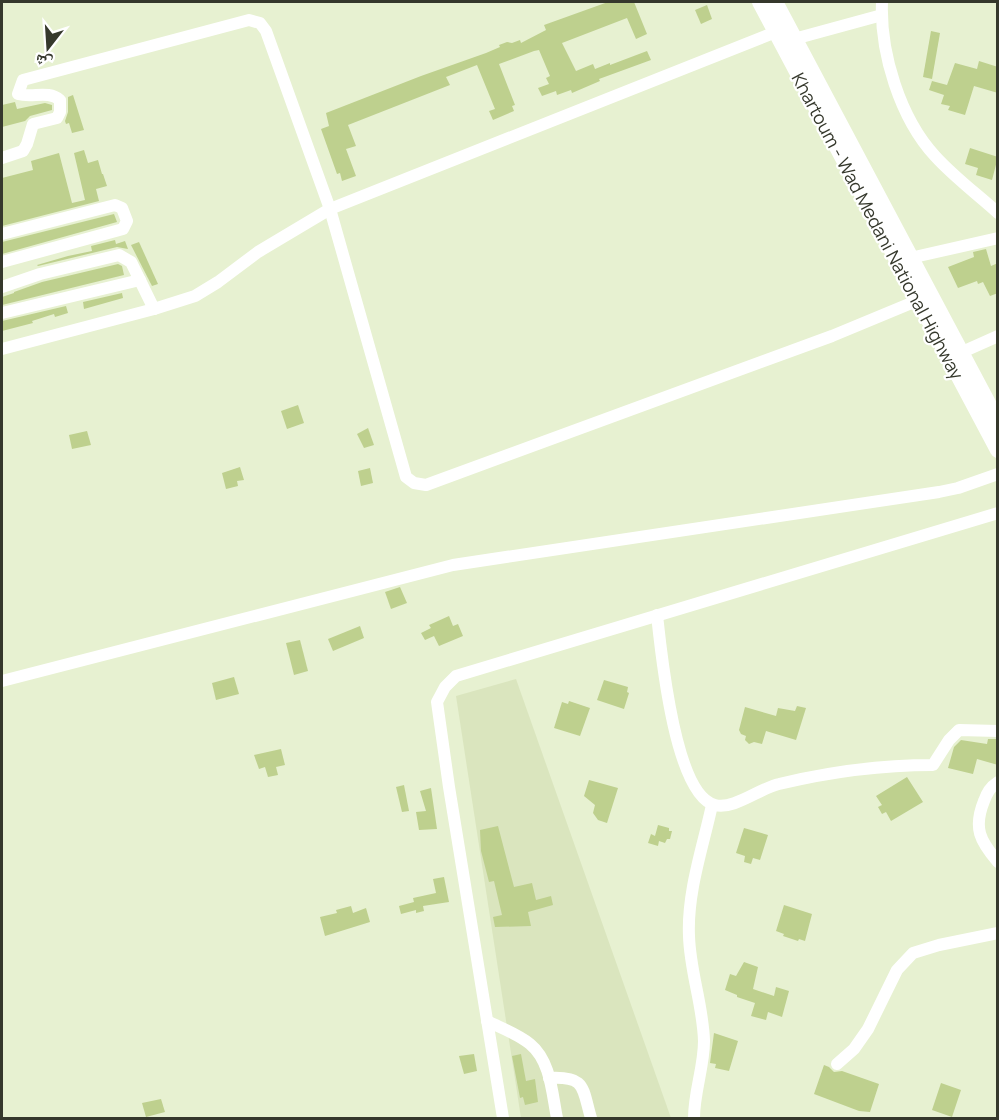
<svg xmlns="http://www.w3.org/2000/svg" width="999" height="1120" viewBox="0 0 999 1120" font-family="Manrope,'Noto Naskh Arabic',sans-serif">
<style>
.built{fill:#dae5be}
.building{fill:#bed08e}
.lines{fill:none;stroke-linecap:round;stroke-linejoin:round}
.minor{stroke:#fff;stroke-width:12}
.highway{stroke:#fff;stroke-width:16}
.labels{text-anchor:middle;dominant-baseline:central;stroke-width:4.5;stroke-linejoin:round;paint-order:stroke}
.street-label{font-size:18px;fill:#35382c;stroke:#fff}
</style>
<rect width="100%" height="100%" fill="#e7f1d1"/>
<polygon class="built" points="516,679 671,1118 521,1118 456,696"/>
<g class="building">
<polygon points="608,2 634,2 647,34 636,39 627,18 562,43 576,71 593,64 595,69 610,63 610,65 647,51 651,60 599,79 600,81 572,93 571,90 557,95 556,91 542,96 538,88 549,84 546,78 550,76 539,50 534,51 499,64 515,105 512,106 514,111 493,120 489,111 495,109 477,65 446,77 450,85 348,125 356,146 346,149 356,176 342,181 340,173 337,174 321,129 329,126 326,113 421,76 486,53 500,47 499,45 507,42 512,43 520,40 521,43 546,30 544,25"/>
<polygon points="707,5 712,19 701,24 695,10"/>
<polygon points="931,31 940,33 932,79 923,77"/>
<polygon points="979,61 998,67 998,93 974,86 965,115 948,110 950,106 941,104 944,95 929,90 932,81 947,85 955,63 977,69"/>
<polygon points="73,95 84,130 72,133 69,123 66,124 65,121 68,112 68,97"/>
<polygon points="15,102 17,109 45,103 52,105 52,110 30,116 25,121 2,127 2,105"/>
<polygon points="970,148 998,157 992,180 976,175 978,168 965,164"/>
<polygon points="84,150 88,163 98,160 102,174 103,174 107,186 96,189 99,201 2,226 2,178 33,170 31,161 59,153 72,203 85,200 74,153"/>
<polygon points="114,214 117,222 2,254 2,242"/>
<polygon points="115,240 116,244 125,241 128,249 117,247 38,266 37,265 68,256 92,251 91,246"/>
<polygon points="139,242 158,284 152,286 131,245"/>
<polygon points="986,249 991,266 998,263 998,293 990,296 983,282 978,284 977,281 958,288 948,267 974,257 973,252"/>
<polygon points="118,264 122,266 124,275 2,305 2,297 14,293 14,292 42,282"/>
<polygon points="122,293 123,298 84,309 83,302"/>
<polygon points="66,306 68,313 55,317 54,314 32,321 33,323 2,331 2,321"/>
<polygon points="298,405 304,423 287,429 281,411"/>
<polygon points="368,428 374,445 364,448 357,434"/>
<polygon points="87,431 91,445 72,449 69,435"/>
<polygon points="240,467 244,480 237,481 238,486 226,489 222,473"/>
<polygon points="370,468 373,483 361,486 358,471"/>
<polygon points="400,587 407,603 391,609 385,592"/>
<polygon points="449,616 453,626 458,624 463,636 439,646 434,636 425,640 421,633 431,628 429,625"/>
<polygon points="360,626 364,638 333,651 328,639"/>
<polygon points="300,640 308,671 294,675 286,643"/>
<polygon points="234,677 239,694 216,700 212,683"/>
<polygon points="604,680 628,687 627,692 629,693 624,709 597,700"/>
<polygon points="569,701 590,708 580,736 554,728 562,702 568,704"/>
<polygon points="797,706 806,708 796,740 766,731 762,744 754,742 749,744 745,740 746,736 741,734 739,730 745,707 776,716 778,708 795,711"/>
<polygon points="988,739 998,739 998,765 977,759 973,774 948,768 954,747 961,740 987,744"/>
<polygon points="281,749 285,765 276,767 278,775 268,777 265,767 259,769 254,755"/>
<polygon points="907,777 923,802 891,821 886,812 882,814 878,807 882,805 876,796"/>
<polygon points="589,780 618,788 607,823 598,820 593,813 595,805 584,796"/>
<polygon points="404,785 409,811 402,812 396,787"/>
<polygon points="431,788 437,829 419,830 416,812 426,811 420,791"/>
<polygon points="658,825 669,828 669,831 672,831 670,839 667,839 665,843 659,841 658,846 648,843 651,834 655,836"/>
<polygon points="498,826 514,887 532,883 536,900 551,896 553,905 528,912 531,926 495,927 493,917 502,915 494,881 489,882 481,851 480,830"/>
<polygon points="744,828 768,835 760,860 753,858 751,864 744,862 745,856 736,853"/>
<polygon points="444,877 449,902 423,906 424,911 416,913 416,910 401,914 399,906 414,902 413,898 436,893 433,879"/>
<polygon points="784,905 812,914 805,941 799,939 798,941 783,936 784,934 776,931"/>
<polygon points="351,906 353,913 366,908 370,922 325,936 320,917 337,913 336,910"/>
<polygon points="744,962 758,967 753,989 774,996 776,987 789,991 782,1017 768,1012 766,1020 751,1016 755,1003 737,997 737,995 725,990 730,974 736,976"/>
<polygon points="714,1033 738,1041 729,1071 715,1068 716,1064 710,1063"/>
<polygon points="474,1054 477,1071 464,1074 459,1056"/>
<polygon points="521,1054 526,1081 535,1079 538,1102 525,1105 523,1097 520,1098 512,1056"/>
<polygon points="824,1065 829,1067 834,1072 842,1071 879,1084 870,1112 859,1111 814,1094"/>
<polygon points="941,1083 961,1090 952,1117 932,1110"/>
<polygon points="161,1099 165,1112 146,1117 142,1103"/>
</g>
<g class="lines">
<g class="minor">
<path d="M882,2c-2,51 18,116 53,154 19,21 42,38 63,57"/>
<polyline points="794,39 882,15"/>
<path d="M2,158l21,-7 4,-7 6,-20 24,-6 3,-6v-12c-12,-10 -27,-2 -42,-6l5,-14 226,-60 11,3 6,8 64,178 76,268 8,6 12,2 406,-149 94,-39"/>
<polyline points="2,234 115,205 122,208 127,221 123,229 2,262"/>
<polyline points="910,258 998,238"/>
<polyline points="2,287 40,274 119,255 131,262 154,309"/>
<polyline points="2,313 140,280"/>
<polyline points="2,349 154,309 195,296 218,282 258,252 330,209 776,32"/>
<polyline points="960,353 998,336"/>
<path d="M657,615c4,37 18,180 58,190 19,5 45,-17 64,-21 50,-12 103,-19 154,-19l16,-25 10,-10 39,1"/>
<polyline points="2,681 453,565 939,492 958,488 998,474"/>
<path d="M998,782c-8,5 -11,11 -14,19 -11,27 -4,40 14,61"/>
<path d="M487,1021c14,7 31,13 43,23 21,17 22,50 27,74"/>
<polyline points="837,1064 854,1049 868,1029 897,970 913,953 939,945 998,933"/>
<path d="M549,1078c37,-2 33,9 42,40"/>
<polyline points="503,1118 449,787 437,702 445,687 456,676 998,513"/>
<path d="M694,1118c0,-26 10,-51 10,-77 -1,-36 -14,-69 -15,-105 -2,-44 14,-89 23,-131"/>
</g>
<g class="highway">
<polyline points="760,2 998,450"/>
<polyline points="775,2 998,422"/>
</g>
</g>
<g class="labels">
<g class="street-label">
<text transform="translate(878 226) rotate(62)">Khartoum - Wad Medani National Highway</text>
</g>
</g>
<rect width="999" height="1120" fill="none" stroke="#35382c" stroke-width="6"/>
<g transform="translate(48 48) rotate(197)" stroke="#ffffff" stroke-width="4.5" paint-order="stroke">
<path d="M0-4.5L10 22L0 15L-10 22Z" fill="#35382c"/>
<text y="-9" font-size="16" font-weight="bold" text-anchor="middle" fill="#35382c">ش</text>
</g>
</svg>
